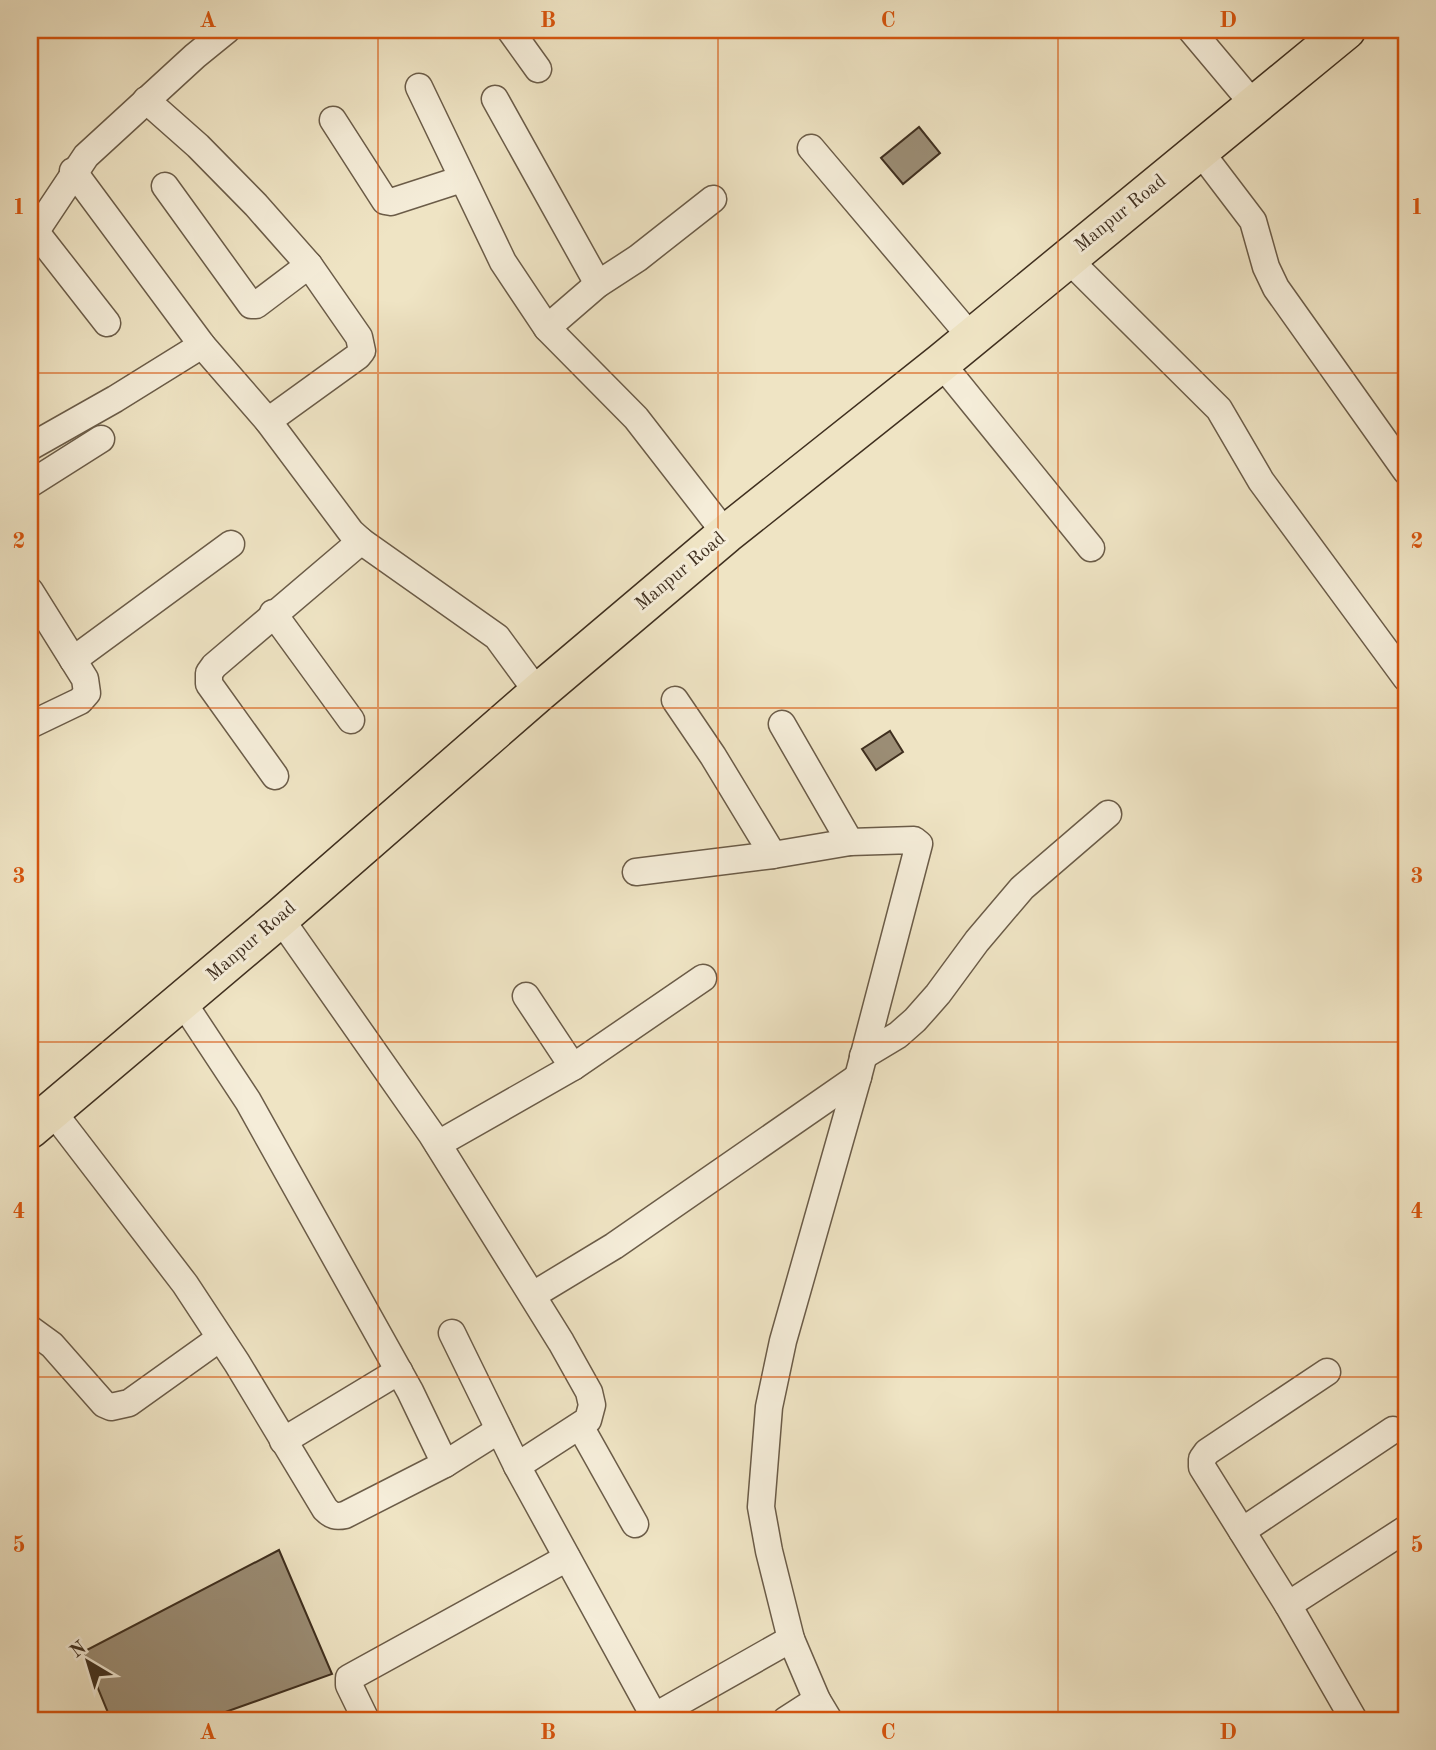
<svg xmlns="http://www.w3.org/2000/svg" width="1436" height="1750" viewBox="0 0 1436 1750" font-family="'Old Standard TT',serif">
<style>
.building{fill:#9b8d75;stroke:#3f2f1f;stroke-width:2}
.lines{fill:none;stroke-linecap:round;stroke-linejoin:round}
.minor-casing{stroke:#6b5c48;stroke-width:29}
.highway-casing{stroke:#3f2f1f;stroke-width:41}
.minor{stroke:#f5edd9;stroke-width:26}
.highway{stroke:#efe4c4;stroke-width:38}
.grid{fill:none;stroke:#d7550e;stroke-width:2;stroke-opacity:0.55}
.labels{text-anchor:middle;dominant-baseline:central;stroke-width:6;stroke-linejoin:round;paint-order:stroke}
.street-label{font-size:19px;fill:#3f2f1f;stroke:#f5edd9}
.neatline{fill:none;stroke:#d7550e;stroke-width:2.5}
.grid-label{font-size:23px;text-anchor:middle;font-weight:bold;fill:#d7550e}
</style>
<rect width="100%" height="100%" fill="#efe4c4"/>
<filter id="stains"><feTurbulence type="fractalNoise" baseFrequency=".00286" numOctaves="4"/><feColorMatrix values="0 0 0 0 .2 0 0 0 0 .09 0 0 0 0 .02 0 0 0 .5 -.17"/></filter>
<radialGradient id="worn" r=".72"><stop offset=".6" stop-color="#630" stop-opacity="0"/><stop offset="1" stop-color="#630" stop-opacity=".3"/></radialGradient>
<g class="building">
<polygon points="919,127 940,153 903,184 881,158"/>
<polygon points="890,731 903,752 876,770 862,749"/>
<polygon points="279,1550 332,1674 203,1720 111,1720 83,1652"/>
</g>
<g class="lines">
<g class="minor-casing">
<g id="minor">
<polyline points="510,30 538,69"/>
<polyline points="1191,30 1254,105"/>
<polyline points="419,87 503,262 547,328 636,418 726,534"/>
<polyline points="495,99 598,284"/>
<polyline points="146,100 198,146 256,205 309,265 359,337 362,351 358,356 268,421"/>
<polyline points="333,120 385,201 391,202 462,179"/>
<polyline points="811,148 971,337"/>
<polyline points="1199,150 1253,221 1266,267 1276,288 1406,471"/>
<polyline points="73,171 202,345 268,421 351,532 361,541 497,637 538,693"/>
<polyline points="165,186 251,305 256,305 309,265"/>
<polyline points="35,231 107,323"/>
<polyline points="30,240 86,156 195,56 227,30"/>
<polyline points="1067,258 1219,409 1261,481 1406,678"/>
<polyline points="547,328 598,284 638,258 713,199"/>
<polyline points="941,363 1091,548"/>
<polyline points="30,447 115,399 202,345"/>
<polyline points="30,484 101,439"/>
<polyline points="30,591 85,679 87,693 80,701 30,725"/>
<polyline points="273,613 351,720"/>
<polyline points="73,660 231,544"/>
<polyline points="675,700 713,756 773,855"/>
<polyline points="782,724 850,842"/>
<polyline points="275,776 209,684 209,673 214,666 361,541"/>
<polyline points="636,872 773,855 850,842 914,840 919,844 858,1077 783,1341 769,1407 761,1507 769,1551 791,1639 817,1700 829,1720"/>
<polyline points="280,918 432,1135 561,1342 589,1392 592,1405 588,1420 517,1466"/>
<polyline points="526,996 573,1067"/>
<polyline points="182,1001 248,1101 410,1391 445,1464"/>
<polyline points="863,1056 898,1035 915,1020 938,994 977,941 1022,888 1108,814"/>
<path d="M53,1112l132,172 52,79 88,146c7,7 11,8 20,6l100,-51 54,-34"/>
<polyline points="438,1144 573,1067 703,978"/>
<polyline points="533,1295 614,1246 858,1077"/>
<polyline points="30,1329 52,1345 104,1404 111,1407 129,1403 220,1338"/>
<polyline points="452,1333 517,1466 654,1716"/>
<polyline points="1327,1372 1207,1452 1202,1459 1202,1467 1288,1605 1354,1720"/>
<polyline points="580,1426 635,1524"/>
<polyline points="283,1441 399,1371"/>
<polyline points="1242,1531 1393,1430"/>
<polyline points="1288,1605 1406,1529"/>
<polyline points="366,1720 349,1685 349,1678 567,1558"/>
<polyline points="648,1720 791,1639"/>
<polyline points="786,1720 817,1700"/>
</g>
</g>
<g class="highway-casing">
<polyline id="highway" points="30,1129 280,918 538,693 726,534 941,363 1346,30"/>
</g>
<use href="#minor" class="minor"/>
<use href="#highway" class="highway"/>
</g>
<path class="grid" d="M378,30v1690M718,30v1690M1058,30v1690M30,373h1376M30,708h1376M30,1042h1376M30,1377h1376"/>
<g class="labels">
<g class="street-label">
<text transform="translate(1121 214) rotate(-39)">Manpur Road</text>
<text transform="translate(681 572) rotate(-40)">Manpur Road</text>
<text transform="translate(252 942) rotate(-41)">Manpur Road</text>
</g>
</g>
<rect width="1436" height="1750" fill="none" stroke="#efe4c4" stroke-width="77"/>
<g transform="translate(88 1662) rotate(322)" stroke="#f5edd9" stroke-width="5" paint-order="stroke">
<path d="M0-5L12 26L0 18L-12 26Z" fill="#3f2f1f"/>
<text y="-10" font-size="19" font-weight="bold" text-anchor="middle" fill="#3f2f1f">N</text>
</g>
<rect x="38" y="38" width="1360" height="1674" class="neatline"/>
<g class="grid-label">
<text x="208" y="27">A</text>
<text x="548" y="27">B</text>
<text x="888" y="27">C</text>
<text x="1228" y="27">D</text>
<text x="19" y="214">1</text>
<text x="1417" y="214">1</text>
<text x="19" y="548">2</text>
<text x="1417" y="548">2</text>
<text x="19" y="883">3</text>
<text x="1417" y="883">3</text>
<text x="19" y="1218">4</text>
<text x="1417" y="1218">4</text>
<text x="19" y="1552">5</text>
<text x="1417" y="1552">5</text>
<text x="208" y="1739">A</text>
<text x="548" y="1739">B</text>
<text x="888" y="1739">C</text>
<text x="1228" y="1739">D</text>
</g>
<rect width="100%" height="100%" filter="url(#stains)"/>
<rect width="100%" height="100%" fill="url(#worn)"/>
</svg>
